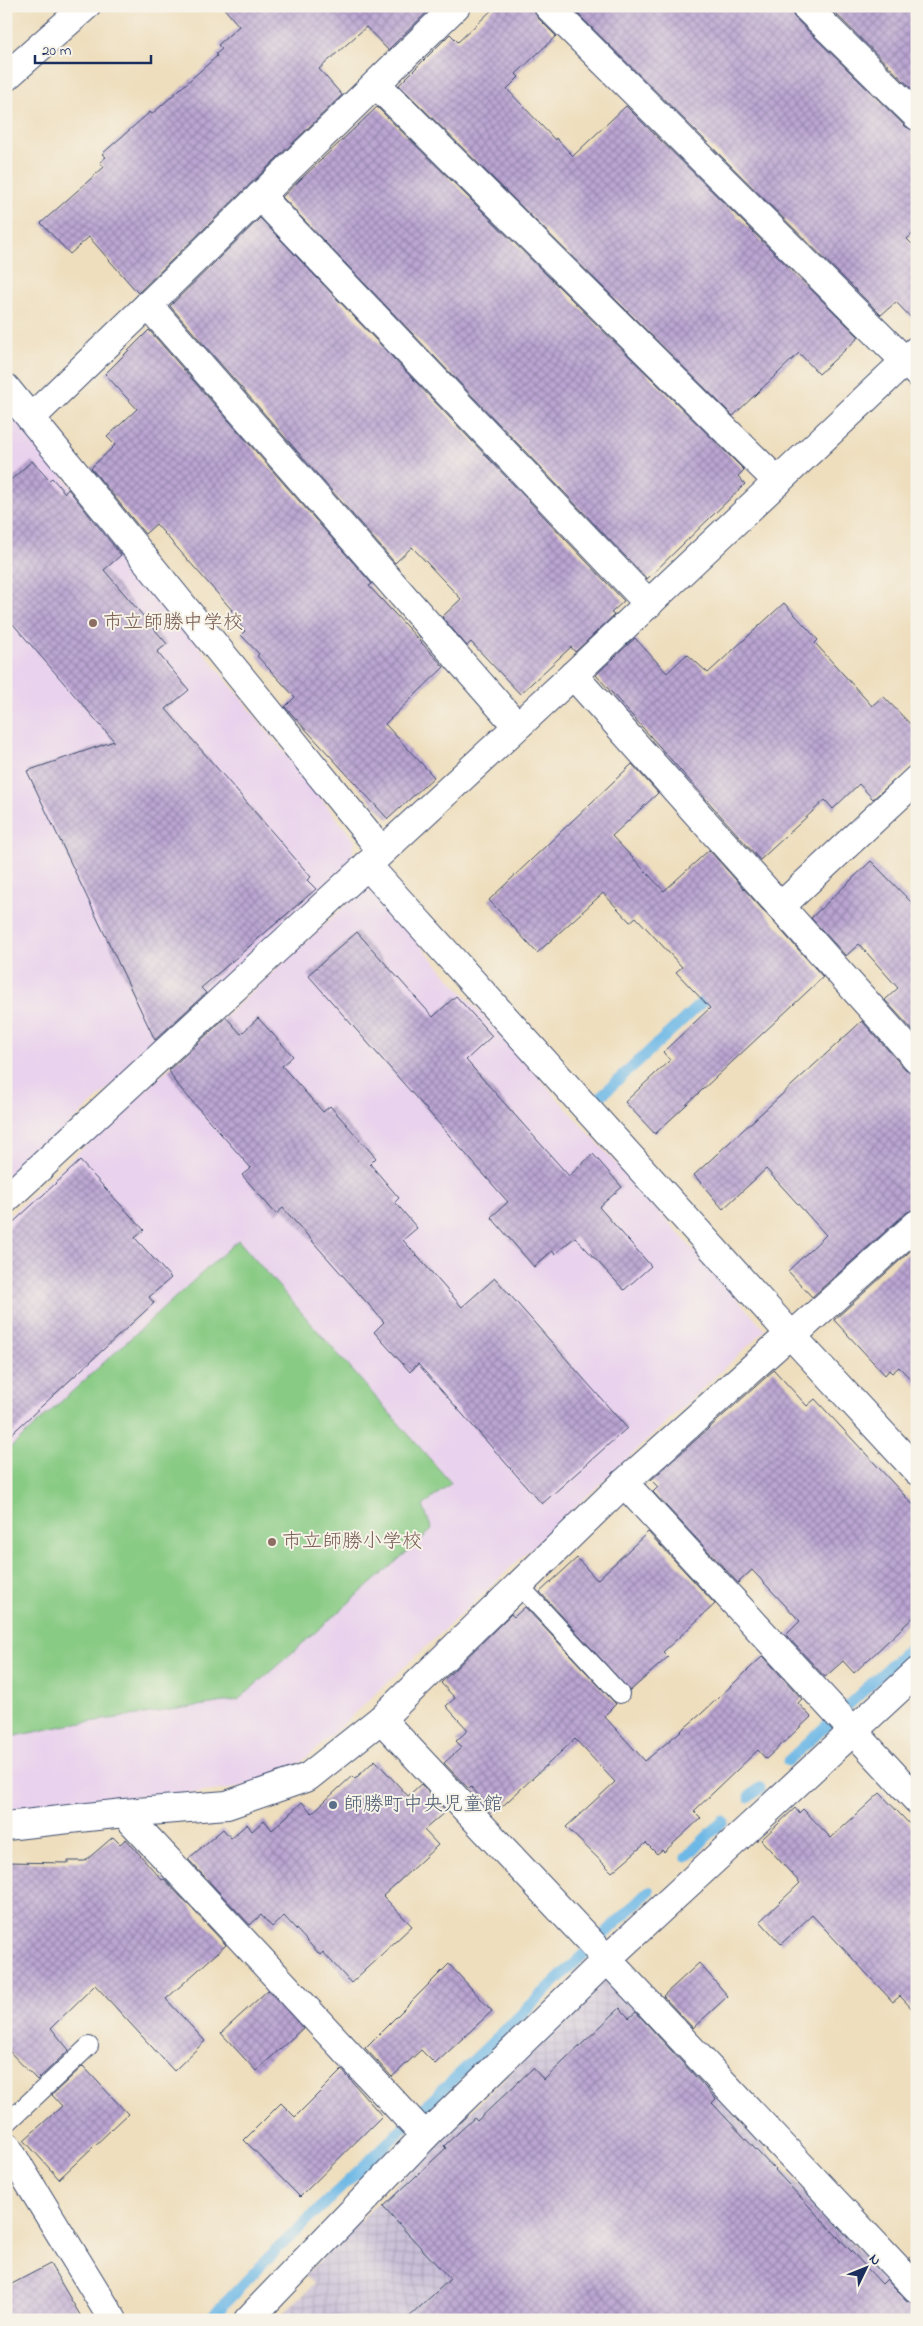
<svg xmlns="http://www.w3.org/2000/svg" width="923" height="2326" viewBox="0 0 923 2326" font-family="'Indie Flower','Klee One',sans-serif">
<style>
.built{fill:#e9d2ed}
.industrial{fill:url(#industrial-grid)}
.park{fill:#88cb84;stroke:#527d71}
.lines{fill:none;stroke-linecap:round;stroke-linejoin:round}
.stream{stroke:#6db8e6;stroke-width:11}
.building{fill:url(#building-cross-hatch)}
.service-casing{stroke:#3b496c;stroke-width:20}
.minor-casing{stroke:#3b496c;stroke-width:30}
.service{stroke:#fff;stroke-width:18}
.minor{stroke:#fff;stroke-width:28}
.education-dot{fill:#8d6e63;stroke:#f7f3e8;stroke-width:2}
.service-dot{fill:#5c6f8a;stroke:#f7f3e8;stroke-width:2}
.labels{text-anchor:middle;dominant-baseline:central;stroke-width:4;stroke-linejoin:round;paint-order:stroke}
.education-label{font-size:20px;fill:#785e54;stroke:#f7f3e8;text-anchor:start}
.service-label{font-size:20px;fill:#4e5e75;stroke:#f7f3e8;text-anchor:start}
</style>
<defs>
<pattern id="industrial-grid" width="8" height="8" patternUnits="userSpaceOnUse" patternTransform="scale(1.25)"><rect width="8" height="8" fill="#c9bfd7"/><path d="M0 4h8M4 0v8" fill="none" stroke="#aca4bb"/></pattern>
<pattern id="building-cross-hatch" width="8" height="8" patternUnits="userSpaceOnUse" patternTransform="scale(1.25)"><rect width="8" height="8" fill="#bba5d2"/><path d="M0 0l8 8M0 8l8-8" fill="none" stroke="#9787ae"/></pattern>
</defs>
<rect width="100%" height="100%" fill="#f7f3e8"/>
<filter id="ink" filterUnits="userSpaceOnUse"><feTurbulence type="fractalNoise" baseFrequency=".02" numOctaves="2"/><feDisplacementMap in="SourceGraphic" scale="10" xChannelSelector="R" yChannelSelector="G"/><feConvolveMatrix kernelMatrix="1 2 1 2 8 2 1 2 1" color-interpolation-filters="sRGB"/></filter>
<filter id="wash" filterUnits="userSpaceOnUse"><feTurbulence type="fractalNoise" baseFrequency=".0096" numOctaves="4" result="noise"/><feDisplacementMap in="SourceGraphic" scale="20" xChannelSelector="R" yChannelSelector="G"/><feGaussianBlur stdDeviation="1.12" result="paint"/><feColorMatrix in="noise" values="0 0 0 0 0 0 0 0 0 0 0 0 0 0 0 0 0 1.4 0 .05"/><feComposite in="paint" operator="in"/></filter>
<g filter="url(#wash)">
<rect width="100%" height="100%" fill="#eedebd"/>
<g class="built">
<polygon points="6,405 355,841 351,864 6,1183"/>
<polygon points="363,889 370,889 765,1330 311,1754 290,1771 268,1780 231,1789 6,1810 6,1219"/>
</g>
<polygon class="industrial" points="608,1976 917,2314 917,2320 277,2320 314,2284 305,2275"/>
<polygon class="park" points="238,1240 451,1483 423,1506 432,1530 238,1700 63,1726 6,1738 6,1452"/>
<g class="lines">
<g class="stream">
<polyline points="602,1095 713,992"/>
<polyline points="788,1761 916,1642"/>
<polyline points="749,1797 760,1788"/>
<polyline points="686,1857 723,1821"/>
<polyline points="209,2320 266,2260 649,1891"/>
</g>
</g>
<g id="blocks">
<g class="building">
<polygon points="222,6 424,6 428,11 388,50 366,27 319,69 342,95 138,293 89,237 70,254 41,223 104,167 100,162 106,157 102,154 150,112 152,114 217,56 216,54 222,49 218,45 239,26"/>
<polygon points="496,6 533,6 537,17 556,36 516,74 519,77 507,89 555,140 556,138 573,156 626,106 859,337 819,374 799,353 733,416 399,85 450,34 458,42"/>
<polygon points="570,6 790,6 794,17 906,127 917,131 917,230 907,239 917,249 917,324 896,302 881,315"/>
<polygon points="828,6 917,6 917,94"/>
<polygon points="377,107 744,470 738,476 745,484 647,579 282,197"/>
<polygon points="260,218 624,601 611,613 614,615 575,652 571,647 520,694 471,642 467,646 442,617 461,599 412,547 395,563 170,306"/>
<polygon points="149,330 372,584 369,586 444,667 385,724 434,777 388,819 285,707 295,697 257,656 259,654 241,635 245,631 229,613 232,610 156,524 145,534 91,468 115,445 107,437 137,409 105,374"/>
<polygon points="32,461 49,480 52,478 65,493 68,489 121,555 104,570 167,644 157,652 189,690 166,709 311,877 307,880 316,889 201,988 206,993 155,1040 27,771 114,741 6,616 6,484"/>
<polygon points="784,603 818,640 815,643 872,706 883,696 917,731 917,761 873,799 859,784 833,809 825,800 760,860 596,675 635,638 667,673 687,654 708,673"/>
<polygon points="632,764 658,793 612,836 664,891 709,850 823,977 655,1134 625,1102 670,1060 663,1052 710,1008 676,972 682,967 636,917 630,922 603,893 537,953 489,900"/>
<polygon points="871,861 917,908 917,1035 885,1000 898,988 859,944 846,956 811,918"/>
<polygon points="357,932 433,1017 456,996 492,1036 466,1060 569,1176 593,1154 622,1187 599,1207 651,1266 624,1290 575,1237 555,1254 552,1251 534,1267 491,1217 508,1202 308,975"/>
<polygon points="226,1017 241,1034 258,1018 293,1056 282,1066 323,1112 330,1106 376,1158 370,1164 399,1198 395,1202 417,1228 403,1240 462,1307 495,1278 627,1428 542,1504 418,1364 410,1372 374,1332 384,1322 283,1208 276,1214 242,1175 251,1168 175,1082 169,1070"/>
<polygon points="862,1021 905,1069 917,1074 917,1209 907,1212 812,1297 788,1271 826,1235 766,1169 723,1209 694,1175"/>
<polygon points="80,1161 144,1230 135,1238 171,1278 149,1297 154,1303 6,1439 6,1229"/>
<polygon points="917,1245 917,1386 899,1367 892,1373 889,1370 885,1375 834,1320"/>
<polygon points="774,1370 807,1406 815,1399 917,1509 917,1614 854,1673 843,1661 825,1677 786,1635 800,1621 752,1570 738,1583 653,1492 658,1487 651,1480"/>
<polygon points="648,1532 715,1604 663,1652 668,1657 630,1691 540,1592 577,1558 597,1580"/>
<polygon points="525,1607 616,1704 604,1716 645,1761 701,1714 763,1656 802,1699 798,1703 811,1717 766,1759 758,1750 694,1811 701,1818 664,1852 662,1850 657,1854 646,1843 612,1872 566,1827 615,1782 575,1739 495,1813 471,1787 469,1789 444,1763 462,1747 456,1741 468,1730 446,1706 455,1698 441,1683 511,1614 514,1617"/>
<polygon points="375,1760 408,1796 421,1784 446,1811 424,1830 438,1845 383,1896 412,1926 351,1983 323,1952 320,1955 284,1916 272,1927 261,1915 250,1925 188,1859 223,1829 231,1838 247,1824 252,1831 264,1820 272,1830 302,1802 312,1813 352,1776 355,1779"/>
<polygon points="880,1793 917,1832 917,2014 900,1996 893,2002 812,1915 781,1944 760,1921 800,1883 761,1840 795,1808 799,1813 803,1809 831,1838"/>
<polygon points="113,1837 120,1844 126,1839 162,1880 164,1879 226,1945 166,1999 205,2041 174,2071 95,1985 51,2028 69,2050 37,2080 6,2048 6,1862 68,1863 68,1861 85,1861"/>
<polygon points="699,1963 728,1996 693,2028 663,1996"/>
<polygon points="449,1964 492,2011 435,2064 421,2050 392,2077 365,2048"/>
<polygon points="268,1990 303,2028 256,2071 221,2033"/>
<polygon points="620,2008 629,2018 636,2012 716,2099 712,2103 882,2284 887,2279 906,2300 917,2304 917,2320 406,2320 450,2279 383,2207 431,2162 446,2148 444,2146 474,2118 477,2121 533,2068 544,2080"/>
<polygon points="83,2066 128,2114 59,2179 24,2140 62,2106 52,2095"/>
<polygon points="342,2070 382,2116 300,2197 244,2140 281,2103 295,2117"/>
<polygon points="917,2251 917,2266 909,2258"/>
<polygon points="50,2264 83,2320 6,2320 6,2287"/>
</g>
</g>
</g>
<g filter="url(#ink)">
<use href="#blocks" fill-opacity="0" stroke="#3b496c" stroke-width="1"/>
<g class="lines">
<g class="service-casing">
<g id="service">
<polyline points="519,1585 620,1694"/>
<polyline points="6,2124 89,2046"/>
</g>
</g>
<g class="minor-casing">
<g id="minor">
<polyline points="548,6 917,373"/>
<polyline points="805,6 917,116"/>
<polyline points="6,77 86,6"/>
<polyline points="376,84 778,482"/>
<polyline points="260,196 649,604"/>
<polyline points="148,305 456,6"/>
<polyline points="6,388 382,851"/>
<polyline points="31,418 148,305 517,726"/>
<polyline points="573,675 917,1059"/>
<polyline points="367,865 790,1334 917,1471"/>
<polyline points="780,907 917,779"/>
<polyline points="6,1199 573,675 917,350"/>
<polyline points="792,1336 917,1224"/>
<polyline points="624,1483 917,1800"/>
<polyline points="381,1719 917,2289"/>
<polyline points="124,1813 425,2136"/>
<polyline points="6,1826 124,1813 227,1805 308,1777 381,1719 624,1483 790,1334"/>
<polyline points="6,2145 113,2320"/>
<polyline points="248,2320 425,2136 607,1959 917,1672"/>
</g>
</g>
<use href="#service" class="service"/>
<use href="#minor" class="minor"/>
</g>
</g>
<g class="education-dot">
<circle cx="93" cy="623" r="5"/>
<circle cx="272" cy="1542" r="5"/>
</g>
<circle class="service-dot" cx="333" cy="1805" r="5"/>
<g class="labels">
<g class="education-label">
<text x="103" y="623">市立師勝中学校</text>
<text x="282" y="1542">市立師勝小学校</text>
</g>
<g class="service-label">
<text x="343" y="1805">師勝町中央児童館</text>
</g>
</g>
<rect width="923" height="2326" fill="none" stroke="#f7f3e8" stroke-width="25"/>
<g transform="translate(866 2268) rotate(47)" stroke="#f7f3e8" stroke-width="4" paint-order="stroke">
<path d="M0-4L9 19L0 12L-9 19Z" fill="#1b2f5e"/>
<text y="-8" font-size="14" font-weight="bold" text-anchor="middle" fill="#1b2f5e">N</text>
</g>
<path d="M35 55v8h116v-8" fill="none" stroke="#1b2f5e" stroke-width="2.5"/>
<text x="42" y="55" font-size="15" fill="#1b2f5e" stroke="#f7f3e8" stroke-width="4" paint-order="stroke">20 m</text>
</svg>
